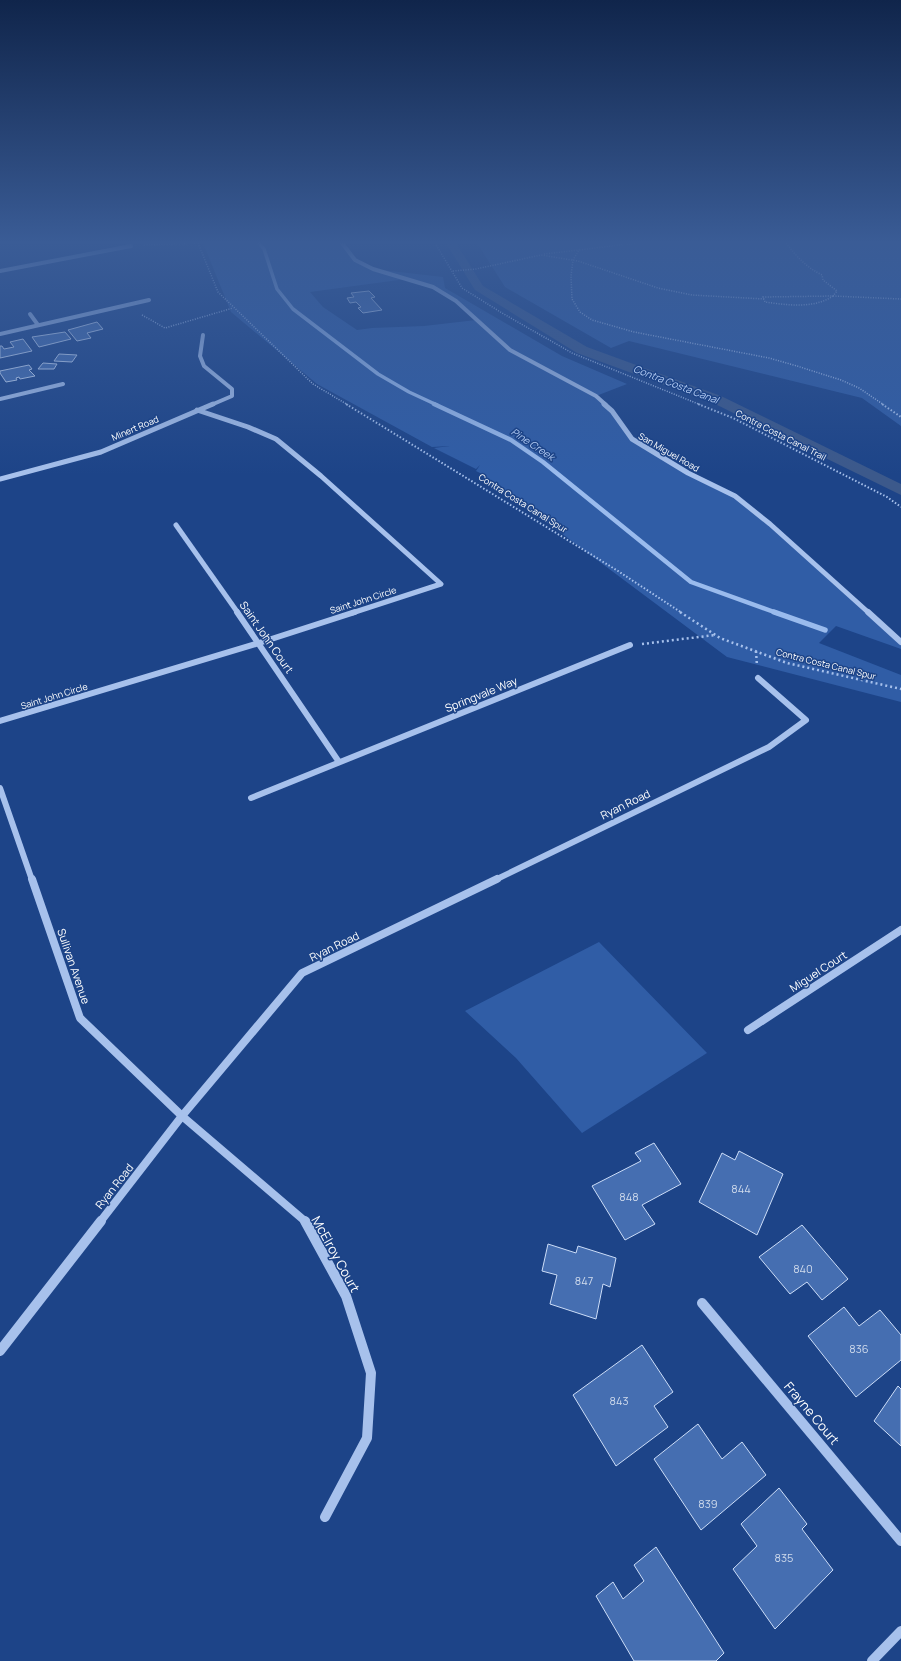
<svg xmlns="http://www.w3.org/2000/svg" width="901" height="1661" viewBox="0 0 901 1661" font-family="Manrope,sans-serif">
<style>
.green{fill:#305da6;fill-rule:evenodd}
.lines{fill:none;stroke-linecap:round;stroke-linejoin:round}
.stream-far2{stroke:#9abbed;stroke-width:3.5}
.stream-far1{stroke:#9abbed;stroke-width:4.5}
.stream{stroke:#9abbed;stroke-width:5.5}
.canal{fill:#3c598b;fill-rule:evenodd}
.building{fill:#456eb1;stroke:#ccddf8}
.path-far2{stroke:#a7c1ec;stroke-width:1.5;stroke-dasharray:1 1.5;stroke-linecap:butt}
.path-far1{stroke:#a7c1ec;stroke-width:2;stroke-dasharray:1.5 2;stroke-linecap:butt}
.path{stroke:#a7c1ec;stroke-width:2.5;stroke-dasharray:2 3;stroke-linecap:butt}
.minor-far4{stroke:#a7c1ec;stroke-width:4}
.minor-far3{stroke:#a7c1ec;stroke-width:5}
.minor-far2{stroke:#a7c1ec;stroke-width:6}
.minor-far1{stroke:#a7c1ec;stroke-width:8}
.minor{stroke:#a7c1ec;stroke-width:10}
.labels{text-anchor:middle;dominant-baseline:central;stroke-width:3;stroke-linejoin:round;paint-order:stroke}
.far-street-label{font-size:9px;fill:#fff;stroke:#1d4488}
.far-water-label{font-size:10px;font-style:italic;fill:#b2cbf3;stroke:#1d4488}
.street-label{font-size:11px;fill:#fff;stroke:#1d4488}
.near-number-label{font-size:11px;fill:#d0dbec}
.near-street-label{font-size:13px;fill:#fff;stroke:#1d4488}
</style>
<rect width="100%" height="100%" fill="#1d4488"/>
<g class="green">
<path d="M203,243h139l13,17 18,9 70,8 2,11 117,68 65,28 -31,12 41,46 51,31 47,23 166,146v7l-65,-23 -17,17 82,32v27l-174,-45 -245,-183 -6,-3 4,-6 -4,4 -42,-21 16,-2 -18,1 -115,-63 -86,-72zM406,279l27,8 23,14 20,19 -52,6 -52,2 -15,2 -34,-23 -13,-15z"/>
<polygon points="477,243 901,243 901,426 862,398 629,341 611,348 505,287"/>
<polygon points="599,942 707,1053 582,1133 516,1058 465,1011"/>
</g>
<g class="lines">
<polyline class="stream-far2" points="259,243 264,249 277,289 293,309 378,374 409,392 437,405"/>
<polyline class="stream-far1" points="434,404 511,440 543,462 691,582 777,613"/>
<polyline class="stream" points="774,612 825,630"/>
<polygon class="canal" points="446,243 456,243 483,286 587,347 721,396 901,484 901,495 711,402 577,353 475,290"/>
</g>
<g class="building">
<polygon points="369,291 375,297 371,298 382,310 363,313 358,308 361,307 356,302 350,303 347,298 354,297 351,293"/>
<polygon points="97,322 103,329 87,333 91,338 77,341 68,330"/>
<polygon points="65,332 71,339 39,347 32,337"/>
<polygon points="23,339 32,351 0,358 0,346 2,346 4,349 14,347 10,342"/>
<polygon points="59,354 77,355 72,362 54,361"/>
<polygon points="43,363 57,364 54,369 38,369"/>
<polygon points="29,365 32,369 29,370 35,376 20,379 19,377 16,378 17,380 6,382 0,373 0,371"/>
<polygon points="654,1143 681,1184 642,1205 655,1224 625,1240 592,1186 641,1161 635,1153"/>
<polygon points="739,1151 783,1174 757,1235 699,1202 722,1153 735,1160"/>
<polygon points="802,1225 848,1279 822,1300 807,1282 790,1294 759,1257"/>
<polygon points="548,1244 576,1253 578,1246 616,1258 610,1287 603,1284 596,1319 550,1304 557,1275 542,1271"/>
<polygon points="844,1307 859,1326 880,1310 901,1335 901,1360 856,1397 808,1336"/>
<polygon points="642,1345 673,1392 654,1406 668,1427 616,1466 573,1395"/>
<polygon points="898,1386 901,1389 901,1446 874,1421"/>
<polygon points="698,1424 722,1459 742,1442 766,1475 701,1530 654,1459"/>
<polygon points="779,1488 807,1524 802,1529 833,1570 775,1629 733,1569 757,1546 741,1524"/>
<polygon points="656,1547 724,1653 716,1661 634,1661 596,1596 613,1582 623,1599 644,1581 634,1565"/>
</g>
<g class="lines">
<g class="path-far2">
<polyline points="198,243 218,292 313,384 348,405"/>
<polyline points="435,243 462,288 502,313 572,353 701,405"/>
<polyline points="635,243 579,250 573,260 571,276 572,299 580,312 592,320 634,332 769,358 797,366 841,380 859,388 884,405"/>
<path d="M786,243c11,14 20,24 36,32l1,5 14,11 -4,5"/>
<polyline points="144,245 199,243"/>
<polyline points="544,254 579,250"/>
<polyline points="453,271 476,269 541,255 578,261 658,288 692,295 764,299"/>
<polyline points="833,296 901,299"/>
<path d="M833,296c-19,13 -47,9 -68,6l-2,-5z"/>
<polyline points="142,315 165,328 233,308"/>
</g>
<g class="path-far1">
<polyline points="346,404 618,571 682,613"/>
<polyline points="698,404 733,418 887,497 901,507"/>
<polyline points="882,404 901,417"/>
</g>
<g class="path">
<polyline points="680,612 720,638 787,663 901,689"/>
<polyline points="642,644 715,635"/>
<polyline points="756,651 757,666"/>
</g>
<g class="minor-far4">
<polyline points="342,243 355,260 373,269 433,287 456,301 510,350 596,396 606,405"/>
<polyline points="0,271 131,246"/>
<polyline points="30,314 38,325"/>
<polyline points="0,334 149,300"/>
<polyline points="203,335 200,356 204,366 232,389 232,396 211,405"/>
<polyline points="0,399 63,384"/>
</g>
<g class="minor-far3">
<polyline points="604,404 612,411 632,439 688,473 735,496 770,524 869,613"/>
<polyline points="197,410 248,427 276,439 321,476 441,584 352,613"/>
<polyline points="0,479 101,452 213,404"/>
<polyline points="176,525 238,613"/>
</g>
<g class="minor-far2">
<polyline points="237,612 339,762"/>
<polyline points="868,612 901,642"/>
<polyline points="0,721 259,643 355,612"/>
<polyline points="0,788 32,880"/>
<polyline points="251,798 630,645"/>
<polyline points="495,880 769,747 806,720 758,678"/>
</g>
<g class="minor-far1">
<polyline points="32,879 80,1018 182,1116 306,1222"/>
<polyline points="748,1030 901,930"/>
<polyline points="100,1222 182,1116 302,973 497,879"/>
</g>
<g class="minor">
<polyline points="305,1221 346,1296 371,1373 367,1438 325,1517"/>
<polyline points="702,1303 901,1541"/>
<polyline points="0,1351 101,1221"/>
<polyline points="872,1661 901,1631"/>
</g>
</g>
<linearGradient id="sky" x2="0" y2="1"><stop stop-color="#10254b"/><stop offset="0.51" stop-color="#3a5c96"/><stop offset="1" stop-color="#3a5c96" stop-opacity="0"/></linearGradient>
<rect width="901" height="475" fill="url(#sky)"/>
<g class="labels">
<g class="far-street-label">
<text transform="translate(135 428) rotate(-23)">Minert Road</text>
<text transform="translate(781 435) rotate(27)">Contra Costa Canal Trail</text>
<text transform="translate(669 452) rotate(30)">San Miguel Road</text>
<text transform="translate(523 503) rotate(32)">Contra Costa Canal Spur</text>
<text transform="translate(363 600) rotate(-18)">Saint John Circle</text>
<text transform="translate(826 664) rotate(14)">Contra Costa Canal Spur</text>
<text transform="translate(54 696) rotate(-17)">Saint John Circle</text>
</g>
<g class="far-water-label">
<text transform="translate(676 384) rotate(21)">Contra Costa Canal</text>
<text transform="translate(533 444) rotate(34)">Pine Creek</text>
</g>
<g class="street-label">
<text transform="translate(267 637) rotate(55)">Saint John Court</text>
<text transform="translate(481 694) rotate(-22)">Springvale Way</text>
<text transform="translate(625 804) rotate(-26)">Ryan Road</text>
<text transform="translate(334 946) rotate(-26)">Ryan Road</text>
<text transform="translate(74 966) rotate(71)">Sullivan Avenue</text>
<text transform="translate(818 971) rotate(-33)">Miguel Court</text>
<text transform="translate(114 1186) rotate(-52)">Ryan Road</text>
</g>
<g class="near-number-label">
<text x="741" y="1188">844</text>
<text x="629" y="1196">848</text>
<text x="803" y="1268">840</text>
<text x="584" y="1280">847</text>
<text x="859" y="1348">836</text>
<text x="619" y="1400">843</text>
<text x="708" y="1503">839</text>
<text x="784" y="1557">835</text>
</g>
<g class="near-street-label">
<text transform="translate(336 1254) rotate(61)">McElroy Court</text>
<text transform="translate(812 1413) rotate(50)">Frayne Court</text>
</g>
</g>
</svg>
